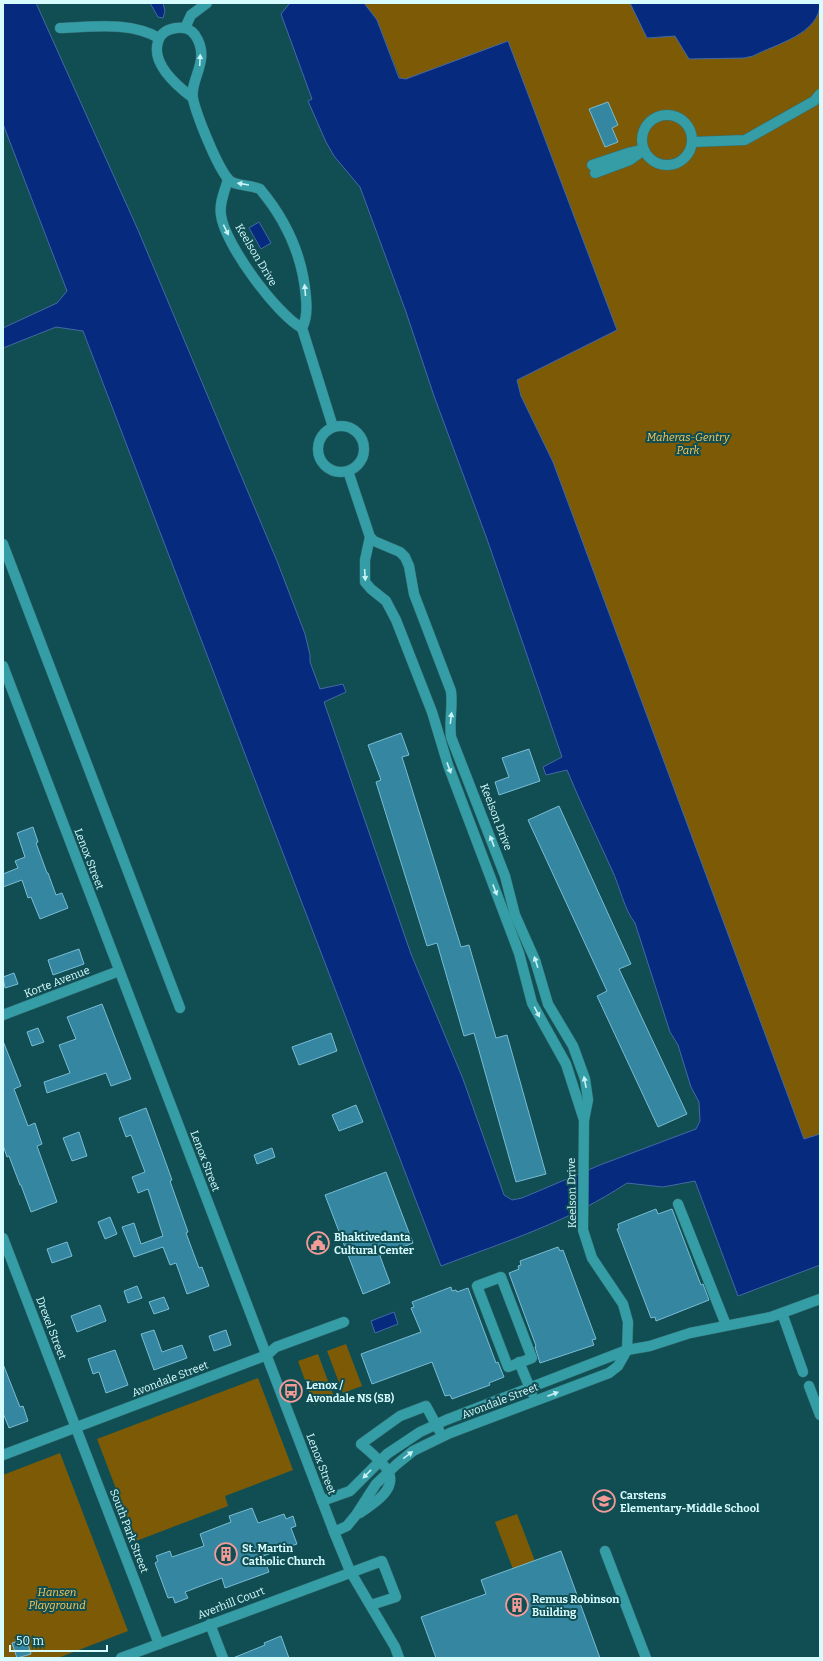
<svg xmlns="http://www.w3.org/2000/svg" width="823" height="1661" viewBox="0 0 823 1661" font-family="Bitter,serif">
<style>
.green{fill:#7d5b06}
.water{fill:#052a7e;stroke:#4469a5}
.building{fill:#3486a1;stroke:#7abcd3}
.lines{fill:none;stroke-linecap:round;stroke-linejoin:round}
.minor-casing{stroke:#346d72;stroke-width:11}
.minor{stroke:#359da5;stroke-width:10}
.oneway{fill:#c7f2f6}
.labels{text-anchor:middle;dominant-baseline:central;stroke-width:4;stroke-linejoin:round;paint-order:stroke}
.street-label{font-size:11px;fill:#d7fcff;stroke:#104e53}
.park-label{font-size:11px;font-style:italic;fill:#fec857;stroke:#104e53}
.poi-label{font-size:11px;font-weight:bold;fill:#d7fcff;stroke:#104e53;text-anchor:start}
</style>
<rect width="100%" height="100%" fill="#104e53"/>
<g class="green">
<polygon points="364,3 630,3 647,38 675,36 721,58 744,58 753,56 805,31 820,12 820,1134 804,1139 553,462 521,396 517,380 617,330 508,41 407,79 400,78 377,20"/>
<polygon points="346,1344 362,1386 343,1393 327,1351"/>
<polygon points="318,1354 334,1397 314,1405 298,1361"/>
<polygon points="258,1378 293,1470 225,1496 228,1506 136,1541 97,1439"/>
<polygon points="60,1453 128,1631 58,1658 3,1658 3,1475"/>
<polygon points="517,1514 535,1561 513,1569 495,1522"/>
</g>
<g class="water">
<path d="M3,3h33l102,227 139,331 28,73 5,21v7l10,27 23,-5 3,8 -22,10 87,252 52,125 41,116 8,5 10,-2 78,-33 96,-36 4,-8 -1,-19 -8,-15 -13,-42 -8,-13 -35,-109c-11,-14 -15,-36 -23,-53 -15,-33 -31,-66 -45,-100l-21,5 -3,-8 19,-10 -75,-218 -53,-143 -28,-84 -46,-125 -26,-31 -8,-14 -18,-41 4,-2 -31,-85 9,-11h74l13,17 22,58 7,1 102,-38 109,289 -100,50 4,16 32,66 251,677 16,-5v131l-82,31 -43,-115 -32,6 -36,-4c-59,39 -120,58 -186,83l-358,-935 -27,-4 -53,21v-20l54,-25 10,-12 -64,-167z"/>
<polygon points="150,3 163,3 165,11 163,18 158,17"/>
<path d="M630,3h190c0,31 -44,41 -67,53l-9,2 -55,1 -14,-23 -28,2z"/>
<polygon points="259,222 271,243 261,249 249,228"/>
<polygon points="394,1312 398,1324 375,1333 371,1321"/>
</g>
<g class="building">
<polygon points="608,102 618,125 612,128 618,142 605,147 589,109"/>
<polygon points="401,733 409,755 402,757 461,947 469,945 496,1038 507,1035 546,1174 516,1182 474,1033 464,1036 437,943 427,946 376,782 381,780 368,745"/>
<polygon points="529,749 540,781 499,795 495,782 509,777 502,758"/>
<polygon points="559,806 631,964 619,969 687,1114 658,1127 597,996 607,991 528,820"/>
<polygon points="33,827 38,842 36,843 47,873 48,873 56,895 62,893 68,908 40,919 31,897 28,898 22,880 3,887 3,874 18,868 15,861 25,857 17,833"/>
<polygon points="79,949 84,964 53,975 48,960"/>
<polygon points="14,973 18,984 5,988 3,977"/>
<polygon points="102,1004 131,1079 111,1086 106,1073 47,1093 44,1082 70,1073 59,1045 76,1039 67,1017"/>
<polygon points="38,1028 44,1042 32,1046 27,1032"/>
<polygon points="331,1033 337,1051 299,1065 292,1047"/>
<polygon points="3,1041 21,1086 14,1089 28,1126 35,1123 42,1144 37,1146 57,1202 31,1212 21,1185 20,1185 9,1156 7,1157 3,1145"/>
<polygon points="356,1105 363,1122 339,1131 332,1115"/>
<polygon points="146,1108 172,1180 170,1181 188,1232 186,1233 199,1268 202,1267 209,1286 187,1294 176,1263 170,1265 163,1247 134,1257 122,1227 134,1223 141,1244 163,1236 148,1189 138,1193 132,1177 145,1172 131,1135 126,1137 119,1118"/>
<polygon points="79,1132 87,1156 72,1161 63,1138"/>
<polygon points="272,1148 275,1157 257,1164 254,1155"/>
<polygon points="386,1172 413,1243 380,1256 390,1283 363,1294 325,1195"/>
<polygon points="656,1209 658,1214 672,1209 701,1285 703,1284 709,1300 656,1321 655,1317 651,1318 617,1229 619,1228 618,1224"/>
<polygon points="110,1217 117,1234 105,1239 98,1222"/>
<polygon points="67,1242 72,1256 52,1263 47,1249"/>
<polygon points="558,1247 560,1251 563,1250 596,1339 592,1340 594,1345 540,1363 535,1347 536,1346 509,1273 519,1269 518,1266 521,1265 520,1261"/>
<polygon points="137,1286 142,1298 128,1303 124,1291"/>
<polygon points="451,1287 452,1291 456,1290 457,1292 468,1288 496,1363 498,1362 504,1377 489,1383 490,1385 452,1399 450,1395 445,1396 432,1362 372,1384 361,1354 421,1332 411,1308 414,1307 412,1302"/>
<polygon points="164,1297 169,1309 154,1314 149,1302"/>
<polygon points="100,1305 106,1321 77,1332 71,1316"/>
<polygon points="154,1330 162,1352 182,1345 187,1358 154,1370 141,1334"/>
<polygon points="226,1330 231,1345 214,1351 209,1336"/>
<polygon points="115,1350 128,1385 106,1393 99,1372 93,1374 88,1359"/>
<polygon points="3,1364 20,1407 23,1406 28,1421 9,1428 3,1413"/>
<polygon points="252,1508 258,1523 284,1514 286,1519 293,1516 296,1526 291,1528 297,1544 263,1556 269,1572 225,1588 222,1578 185,1592 188,1598 175,1603 173,1597 168,1598 155,1563 158,1561 156,1556 170,1551 172,1557 204,1546 200,1534 231,1522 229,1516"/>
<polygon points="561,1551 600,1658 436,1658 421,1617 486,1594 481,1580"/>
<polygon points="281,1636 289,1658 233,1658 265,1645 264,1643"/>
<polygon points="26,1638 31,1654 17,1658 12,1643"/>
</g>
<g class="lines">
<g class="minor-casing">
<g id="minor">
<path d="M60,28c32,-1 70,-7 99,10"/>
<polyline points="185,28 191,15 207,3"/>
<path d="M193,98c-16,-12 -42,-34 -35,-56 2,-9 10,-13 18,-14 8,-1 14,0 19,7 17,25 -6,44 -2,64 4,17 24,68 36,81 6,6 23,5 31,9 26,31 43,68 46,109 1,10 1,21 -4,30l31,99"/>
<circle cx="667" cy="140" r="25"/>
<polyline points="693,142 745,140 814,101 820,94"/>
<polyline points="592,165 628,153 642,150"/>
<polyline points="595,173 630,160 644,150"/>
<path d="M228,179c-3,12 -9,23 -7,36 3,28 56,100 81,113"/>
<circle cx="341" cy="449" r="23"/>
<polyline points="370,537 365,560 365,582 371,589 386,601 396,620 432,712 448,765 519,953 532,1003 566,1064 584,1120"/>
<polyline points="3,544 180,1008"/>
<polyline points="3,666 334,1532 350,1571 395,1647 399,1658"/>
<polyline points="3,1015 119,971"/>
<polyline points="678,1204 726,1325"/>
<polyline points="3,1238 159,1644"/>
<polygon points="501,1277 532,1358 508,1367 477,1286"/>
<polyline points="782,1313 803,1372"/>
<polyline points="519,1362 532,1393"/>
<polyline points="809,1386 820,1415"/>
<polyline points="3,1455 267,1355 276,1347 344,1322"/>
<polyline points="322,1501 350,1491 387,1454 420,1432 446,1420 627,1350 650,1346 690,1333 771,1317 820,1299"/>
<path d="M360,1513c11,-8 36,-22 29,-40 -3,-8 -21,-23 -28,-29l39,-28 26,-10 13,24"/>
<path d="M334,1532l13,-6 9,-11 20,-31 21,-20 16,-13 37,-18 159,-60 9,-7 9,-16 1,-28 -5,-18 -31,-46 -9,-28 1,-110 4,-20 -3,-21 -12,-33 -25,-42 -13,-44 -20,-45 -10,-39 -54,-139c-2,-16 2,-30 0,-46l-37,-97 -5,-28 -4,-9 -5,-5 -26,-11 -4,-4 -22,-66"/>
<polyline points="605,1551 646,1658"/>
<polyline points="210,1624 223,1658"/>
<polyline points="121,1658 382,1561 396,1597 371,1605"/>
</g>
</g>
<use href="#minor" class="minor"/>
</g>
<defs><path id="oneway-solid" d="M-6-.8H1V-3.2L6.5 0L1 3.2V.8H-6Z"/></defs>
<g class="oneway">
<use href="#oneway-solid" transform="translate(200 60) rotate(-87)"/>
<use href="#oneway-solid" transform="translate(243 184) rotate(-171)"/>
<use href="#oneway-solid" transform="translate(226 230) rotate(64)"/>
<use href="#oneway-solid" transform="translate(305 290) rotate(-95)"/>
<use href="#oneway-solid" transform="translate(365 575) rotate(86)"/>
<use href="#oneway-solid" transform="translate(451 718) rotate(-83)"/>
<use href="#oneway-solid" transform="translate(449 768) rotate(70)"/>
<use href="#oneway-solid" transform="translate(492 841) rotate(-111)"/>
<use href="#oneway-solid" transform="translate(495 890) rotate(69)"/>
<use href="#oneway-solid" transform="translate(536 962) rotate(-108)"/>
<use href="#oneway-solid" transform="translate(537 1012) rotate(63)"/>
<use href="#oneway-solid" transform="translate(585 1082) rotate(-101)"/>
<use href="#oneway-solid" transform="translate(553 1394) rotate(-21)"/>
<use href="#oneway-solid" transform="translate(408 1455) rotate(-37)"/>
<use href="#oneway-solid" transform="translate(367 1474) rotate(134)"/>
</g>
<defs>
<g id="civic-ring" transform="scale(1.15)"><circle r="9.5" fill="#104e53" stroke="#f59b97" stroke-width="1.5"/><path d="M-.6-6.5H3V-4.5H.6V-3L4-1V1h2V6H-6V1h2V-1L-.6-3ZM-1.2 2.5V6h2.4V2.5Z" fill="#f59b97"/></g>
<g id="bus-ring" transform="scale(1.15)"><circle r="9.5" fill="#104e53" stroke="#f59b97" stroke-width="1.5"/><path d="M-5-6H5V4H4V6H2V4H-2V6H-4V4H-5ZM-3.5-4V0h7V-4ZM-3.5 1.2v1.5H-2V1.2ZM2 1.2v1.5H3.5V1.2Z" fill="#f59b97"/></g>
<g id="school-ring" transform="scale(1.15)"><circle r="9.5" fill="#104e53" stroke="#f59b97" stroke-width="1.5"/><path d="M0-5L7-2L0 1L-7-2ZM-4 1L0 2.5L4 1V4Q0 6-4 4Z" fill="#f59b97"/></g>
<g id="building-ring" transform="scale(1.15)"><circle r="9.5" fill="#104e53" stroke="#f59b97" stroke-width="1.5"/><path d="M-4-6H4V6H1V3H-1V6H-4ZM-2.5-4.3h1.7v1.8h-1.7ZM.8-4.3h1.7v1.8H.8ZM-2.5-1h1.7V.8h-1.7ZM.8-1h1.7V.8H.8Z" fill="#f59b97"/></g>
</defs>
<g fill-rule="evenodd">
<use href="#civic-ring" x="318" y="1243"/>
<use href="#bus-ring" x="291" y="1391"/>
<use href="#school-ring" x="604" y="1501"/>
<use href="#building-ring" x="226" y="1554"/>
<use href="#building-ring" x="517" y="1605"/>
</g>
<g class="labels">
<g class="street-label">
<text transform="translate(256 255) rotate(59)">Keelson Drive</text>
<text transform="translate(496 817) rotate(69)">Keelson Drive</text>
<text transform="translate(89 859) rotate(69)">Lenox Street</text>
<text transform="translate(57 982) rotate(-21)">Korte Avenue</text>
<text transform="translate(205 1161) rotate(69)">Lenox Street</text>
<text transform="translate(572 1193) rotate(-91)">Keelson Drive</text>
<text transform="translate(51 1328) rotate(69)">Drexel Street</text>
<text transform="translate(170 1379) rotate(-21)">Avondale Street</text>
<text transform="translate(500 1401) rotate(-21)">Avondale Street</text>
<text transform="translate(321 1464) rotate(69)">Lenox Street</text>
<text transform="translate(129 1531) rotate(69)">South Park Street</text>
<text transform="translate(231 1603) rotate(-21)">Averhill Court</text>
</g>
<g class="park-label">
<text x="688" y="437">Maheras-Gentry<tspan x="688" dy="13">Park</tspan></text>
<text x="57" y="1592">Hansen<tspan x="57" dy="13">Playground</tspan></text>
</g>
<g class="poi-label">
<text x="334" y="1237">Bhaktivedanta<tspan x="334" dy="13">Cultural Center</tspan></text>
<text x="306" y="1385">Lenox /<tspan x="306" dy="13">Avondale NS (SB)</tspan></text>
<text x="620" y="1495">Carstens<tspan x="620" dy="13">Elementary-Middle School</tspan></text>
<text x="242" y="1548">St. Martin<tspan x="242" dy="13">Catholic Church</tspan></text>
<text x="532" y="1599">Remus Robinson<tspan x="532" dy="13">Building</tspan></text>
</g>
</g>
<rect width="823" height="1661" fill="none" stroke="#d7fcff" stroke-width="8"/>
<path d="M10 1645v6h97v-6" fill="none" stroke="#d7fcff" stroke-width="2"/>
<text x="16" y="1645" font-size="12" fill="#d7fcff" stroke="#104e53" stroke-width="3" paint-order="stroke">50 m</text>
</svg>
